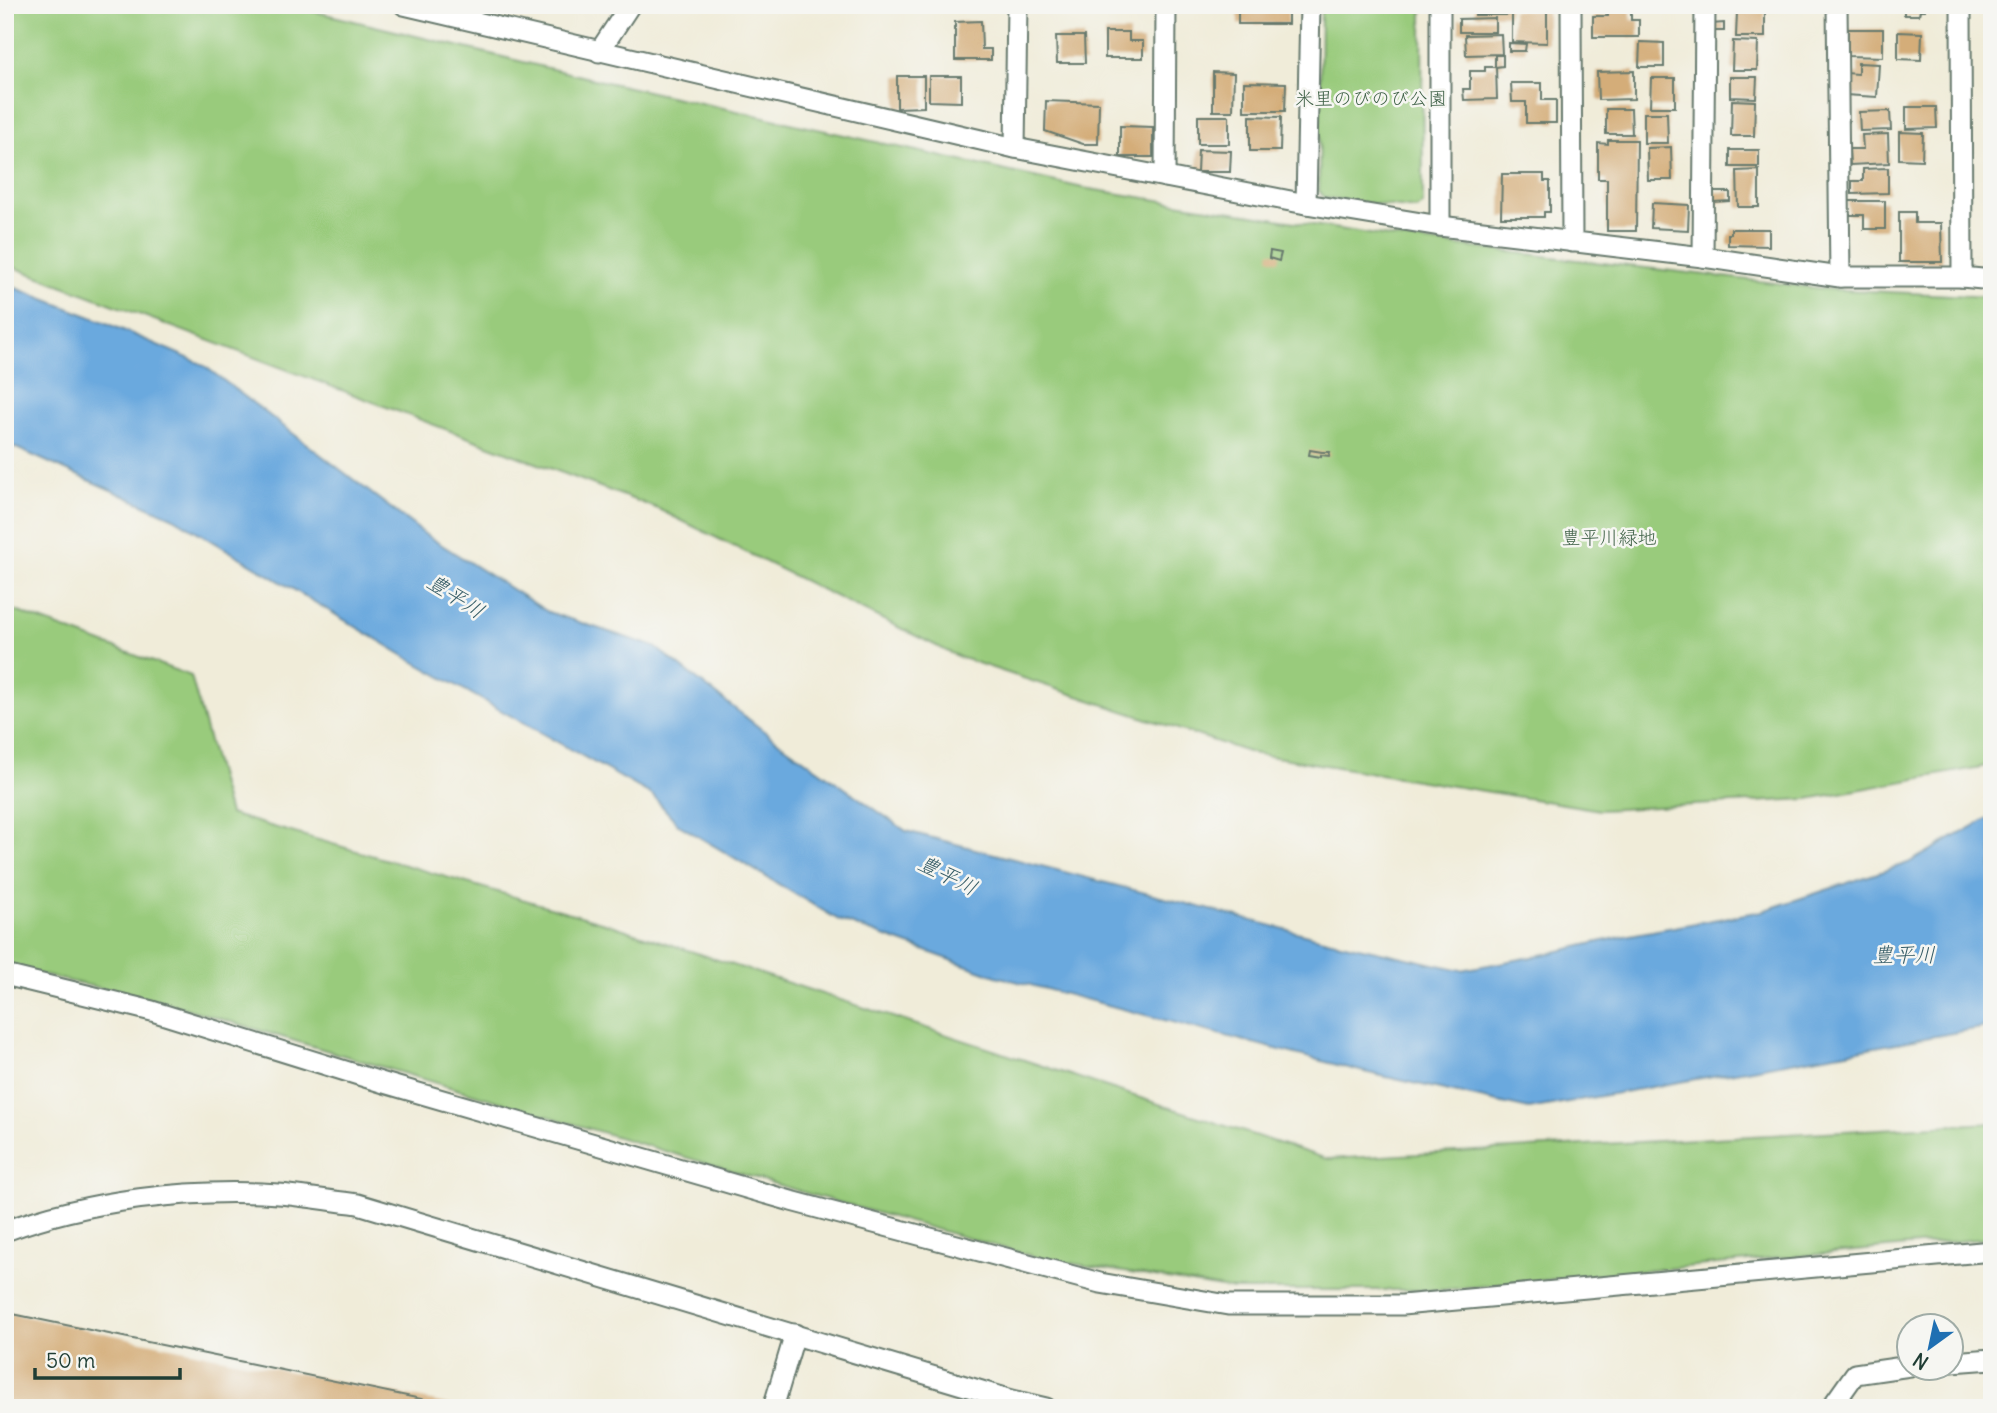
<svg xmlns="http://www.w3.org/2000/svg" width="1997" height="1413" viewBox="0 0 1997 1413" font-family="Delius,'Klee One',sans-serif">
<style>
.green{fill:#99cb7b;stroke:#5c8458;stroke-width:2}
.water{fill:#6ba9de;stroke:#457389;stroke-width:2}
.building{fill:#d4ad79}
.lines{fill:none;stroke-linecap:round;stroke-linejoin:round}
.minor-casing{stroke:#687a6e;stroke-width:23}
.minor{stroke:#fff;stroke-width:19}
.labels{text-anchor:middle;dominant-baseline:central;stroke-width:5;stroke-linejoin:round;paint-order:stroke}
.park-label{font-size:19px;fill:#3e6046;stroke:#f6f6f2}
.water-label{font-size:21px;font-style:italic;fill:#365d67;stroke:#f6f6f2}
</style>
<rect width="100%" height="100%" fill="#f6f6f2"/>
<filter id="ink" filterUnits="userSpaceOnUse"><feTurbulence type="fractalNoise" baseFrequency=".0143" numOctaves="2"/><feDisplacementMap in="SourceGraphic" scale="14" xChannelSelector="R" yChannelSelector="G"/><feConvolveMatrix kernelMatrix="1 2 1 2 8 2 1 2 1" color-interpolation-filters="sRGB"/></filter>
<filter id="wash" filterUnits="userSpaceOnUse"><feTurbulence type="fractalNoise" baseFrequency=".00686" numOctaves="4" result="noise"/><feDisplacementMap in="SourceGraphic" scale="28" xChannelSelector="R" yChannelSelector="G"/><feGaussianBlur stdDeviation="1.57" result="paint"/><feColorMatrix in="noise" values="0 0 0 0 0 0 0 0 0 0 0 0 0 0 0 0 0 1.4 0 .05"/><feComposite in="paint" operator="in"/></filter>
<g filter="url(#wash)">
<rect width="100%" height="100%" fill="#f0ecd9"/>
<g class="green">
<polygon points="5,5 288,5 606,82 1083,188 1395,238 1560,258 1826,289 1992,297 1992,765 1808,799 1600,810 1251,753 959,657 656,508 5,264"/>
<polygon points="1321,5 1422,5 1423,205 1416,209 1325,198 1319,191"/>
<polygon points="5,607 191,676 229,814 608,924 1327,1159 1992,1123 1992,1238 1442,1290 1234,1290 1039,1258 809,1194 164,1002 5,967"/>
</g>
<polygon class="water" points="5,284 102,321 202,364 426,535 548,612 655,647 769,735 906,831 1327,940 1461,970 1532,957 1630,935 1762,911 1908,863 1992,816 1992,1026 1529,1109 1364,1072 996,976 839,920 679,825 652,795 413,661 174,518 5,443"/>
<g id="blocks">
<g class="building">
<rect x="1238" y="5" width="50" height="19"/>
<polygon points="1475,5 1509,5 1508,15 1475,15"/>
<polygon points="1904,5 1925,5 1925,10 1920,10 1919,15 1904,15"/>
<polygon points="1608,9 1631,9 1631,20 1639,20 1639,37 1593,37 1593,16 1608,16"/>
<polygon points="1512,10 1547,11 1547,43 1512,42"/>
<polygon points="1737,12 1765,12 1765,37 1736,37"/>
<polygon points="1495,18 1495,32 1459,32 1459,19"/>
<polygon points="981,21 982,49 991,49 991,60 955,60 955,22"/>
<polygon points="1724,23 1724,31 1710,31 1711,24"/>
<polygon points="1848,29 1883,29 1883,57 1847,56"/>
<polygon points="1105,32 1129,32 1129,41 1143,41 1143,58 1105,58"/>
<polygon points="1898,32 1922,33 1921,60 1898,59"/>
<polygon points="1501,34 1502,54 1466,55 1465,35"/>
<polygon points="1056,36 1084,36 1085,63 1057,63"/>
<polygon points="1733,41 1758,42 1757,70 1732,70"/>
<polygon points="1640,42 1664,43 1664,67 1639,67"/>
<polygon points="1509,43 1526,44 1525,51 1509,51"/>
<polygon points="1495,55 1503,55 1503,66 1495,67"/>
<polygon points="1858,63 1879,64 1877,97 1845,95 1846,73 1858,74"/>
<polygon points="1485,67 1496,67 1497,99 1464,100 1463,89 1470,89 1470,71 1485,71"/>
<polygon points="1634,71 1634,99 1598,100 1597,72"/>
<polygon points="1213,72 1234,73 1233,111 1213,111"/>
<polygon points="897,76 924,76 924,107 897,108"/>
<polygon points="929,76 961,76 961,102 929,101"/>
<polygon points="1730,77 1757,77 1756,98 1730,97"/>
<polygon points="1651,78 1675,78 1675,107 1650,107"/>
<polygon points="1244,82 1286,83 1285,111 1244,111"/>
<polygon points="1511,83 1542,83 1542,100 1556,100 1556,123 1526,123 1526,102 1512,102"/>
<polygon points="1732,100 1755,101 1754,136 1731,136"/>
<polygon points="1046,101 1099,103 1098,144 1083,144 1045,131"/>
<polygon points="1906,107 1936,107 1937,128 1906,129"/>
<polygon points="1606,109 1631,109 1632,134 1606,134"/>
<polygon points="1890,111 1891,130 1860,131 1859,112"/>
<polygon points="1644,113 1667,113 1668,143 1644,143"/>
<rect x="1198" y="116" width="31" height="28"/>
<polygon points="1250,116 1281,117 1280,151 1250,151"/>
<polygon points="1120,126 1153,127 1153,157 1120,157"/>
<polygon points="1899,132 1923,133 1922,160 1899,159"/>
<polygon points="1888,134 1889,163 1850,165 1849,149 1863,149 1862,135"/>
<polygon points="1608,140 1637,140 1636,231 1607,231 1607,179 1598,179 1598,143 1608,144"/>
<polygon points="1671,147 1672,180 1648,180 1647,148"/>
<polygon points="1198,150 1231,151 1230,172 1197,172"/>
<rect x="1730" y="150" width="29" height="17"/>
<polygon points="1888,168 1888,193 1852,194 1852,181 1863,181 1863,169"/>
<polygon points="1759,170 1759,207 1738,207 1737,171"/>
<polygon points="1502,174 1544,174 1544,181 1550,181 1550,212 1544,212 1544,217 1501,217"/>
<polygon points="1712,192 1730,192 1730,201 1713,202"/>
<polygon points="1848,201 1885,201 1885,229 1864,229 1864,215 1848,215"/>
<polygon points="1652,203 1689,205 1688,230 1651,228"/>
<polygon points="1899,212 1915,212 1915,223 1941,223 1942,262 1899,262"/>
<polygon points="1731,229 1769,229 1769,246 1728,245 1728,234 1731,234"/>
<polygon points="1270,251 1281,253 1279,261 1269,258"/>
<polygon points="1310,450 1322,452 1330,452 1329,456 1321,455 1321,457 1309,455"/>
<polygon points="8,1313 460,1407 459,1408 5,1408 5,1328"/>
</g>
</g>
</g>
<g filter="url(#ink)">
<use href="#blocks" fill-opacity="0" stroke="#687a6e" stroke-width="2"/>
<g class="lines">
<g class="minor-casing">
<g id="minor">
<polyline points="404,5 1015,148 1306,204 1440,226 1703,257 1840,277 1962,277 1992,280"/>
<polyline points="1440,5 1440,226"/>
<polyline points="1571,5 1572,242"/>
<polyline points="1837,5 1840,277"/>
<polyline points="1961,5 1962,277"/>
<polyline points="599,52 630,5"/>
<polyline points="1015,148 1017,5"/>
<polyline points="1165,177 1166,5"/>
<polyline points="1306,204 1310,5"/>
<polyline points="1703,257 1705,5"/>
<polyline points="5,975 152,1011 384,1083 791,1201 1100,1283 1228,1305 1402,1305 1992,1251"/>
<path d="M5,1231c83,-31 185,-43 273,-37 27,2 53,7 80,10l654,196 34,8"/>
<polyline points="1952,1362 1992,1359"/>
<polyline points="773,1408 795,1334"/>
<polyline points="1831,1408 1855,1374 1910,1366"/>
</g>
</g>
<use href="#minor" class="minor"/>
</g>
</g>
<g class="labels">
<g class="park-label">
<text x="1371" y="98">米里のびのび公園</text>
<text x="1609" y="537">豊平川緑地</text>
</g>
<g class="water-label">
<text transform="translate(456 596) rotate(33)">豊平川</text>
<text transform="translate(948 875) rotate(27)">豊平川</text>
<text x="1904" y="954">豊平川</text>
</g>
</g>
<rect width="1997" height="1413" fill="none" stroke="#f6f6f2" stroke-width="28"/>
<g transform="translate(1930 1347) rotate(213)"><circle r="33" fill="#f6f6f2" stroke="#a0aca6" stroke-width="2"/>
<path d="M0-5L12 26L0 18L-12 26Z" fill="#1f6fb2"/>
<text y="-10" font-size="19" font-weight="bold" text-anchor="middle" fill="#1f3d34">N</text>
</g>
<path d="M35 1368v10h145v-10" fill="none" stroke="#1f3d34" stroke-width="3.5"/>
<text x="46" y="1368" font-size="21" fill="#1f3d34" stroke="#f6f6f2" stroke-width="5" paint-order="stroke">50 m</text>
</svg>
